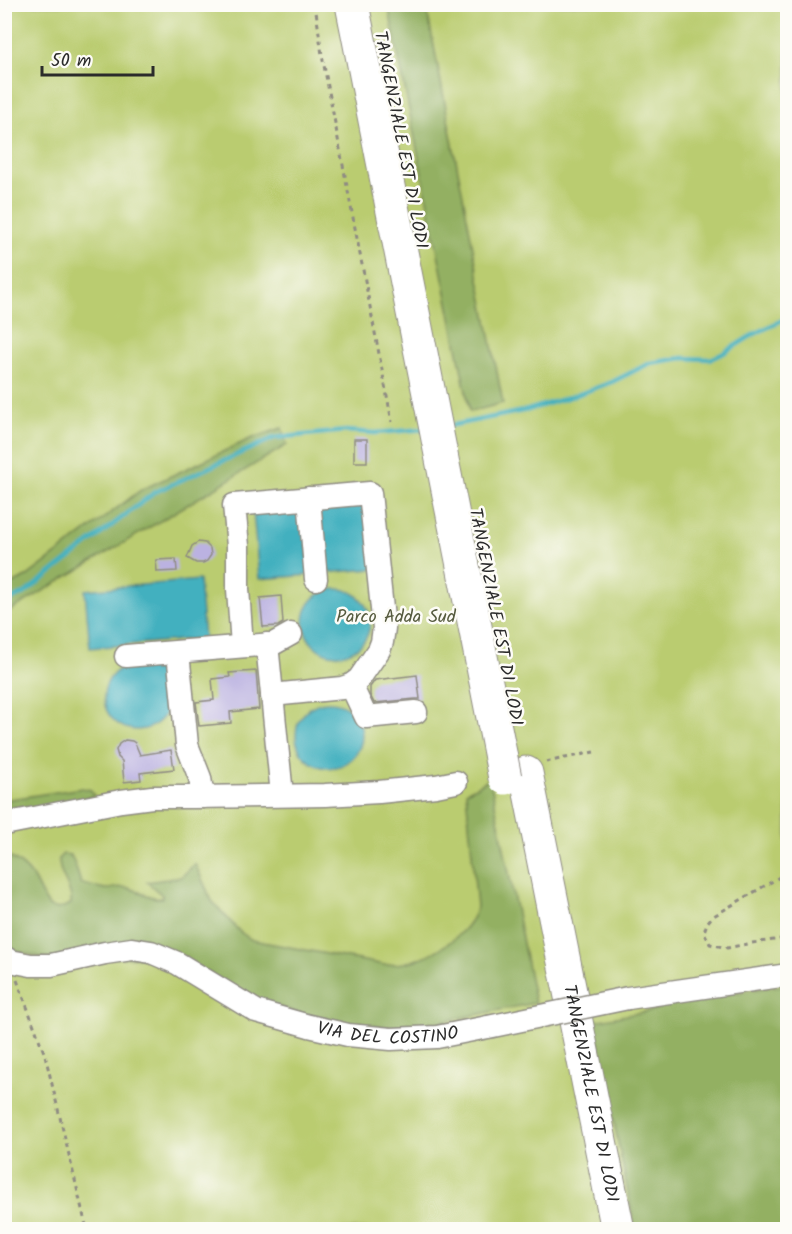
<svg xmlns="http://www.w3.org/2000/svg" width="792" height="1234" viewBox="0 0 792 1234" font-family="Kalam,sans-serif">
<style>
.green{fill:#bacc6f;stroke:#727c4d;stroke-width:1.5}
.forest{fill:#93b062;stroke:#5f6e46;stroke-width:1.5}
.water{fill:#42b0bf;stroke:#366e75;stroke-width:1.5}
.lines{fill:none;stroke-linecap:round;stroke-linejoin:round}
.stream{stroke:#42b0bf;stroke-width:4.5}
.building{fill:#bbb2e1}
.minor-casing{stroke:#8f8c83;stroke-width:25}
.highway-casing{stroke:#8f8c83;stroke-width:35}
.path{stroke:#8f8c83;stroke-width:3;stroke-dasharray:4.5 4.5;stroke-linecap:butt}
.minor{stroke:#fff;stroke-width:22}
.highway{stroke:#fff;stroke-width:33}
.minor-bridge-casing{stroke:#8f8c83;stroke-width:25;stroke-linecap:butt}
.highway-bridge-casing{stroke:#8f8c83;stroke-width:35;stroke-linecap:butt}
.minor-bridge{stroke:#fff;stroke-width:22}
.highway-bridge{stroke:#fff;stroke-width:33}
.labels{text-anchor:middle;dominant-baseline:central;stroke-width:5;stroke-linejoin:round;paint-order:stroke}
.street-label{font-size:18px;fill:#2b2b2b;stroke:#fdfcf7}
.park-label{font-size:18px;fill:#565b3f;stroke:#fdfcf7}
</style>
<rect width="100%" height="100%" fill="#fdfcf7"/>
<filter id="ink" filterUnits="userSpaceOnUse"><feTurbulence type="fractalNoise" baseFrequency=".0167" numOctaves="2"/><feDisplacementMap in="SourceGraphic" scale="12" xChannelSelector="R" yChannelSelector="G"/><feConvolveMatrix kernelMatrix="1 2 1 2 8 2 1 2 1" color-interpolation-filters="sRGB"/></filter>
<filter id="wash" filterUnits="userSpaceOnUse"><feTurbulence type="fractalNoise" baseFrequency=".008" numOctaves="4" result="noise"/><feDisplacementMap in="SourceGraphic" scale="24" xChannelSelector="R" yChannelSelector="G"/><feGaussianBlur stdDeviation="1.35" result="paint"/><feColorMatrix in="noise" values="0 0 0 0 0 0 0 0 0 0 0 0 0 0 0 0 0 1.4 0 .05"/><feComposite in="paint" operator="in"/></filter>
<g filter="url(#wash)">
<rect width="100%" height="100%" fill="#f3eedb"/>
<polygon class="green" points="5,5 787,5 787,1229 5,1230"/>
<g class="forest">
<polygon points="388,5 426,5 503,403 470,412"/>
<polygon points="282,428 287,445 5,614 5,588 26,577 141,490 250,439"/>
<path d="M490,779l45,224 -95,19 -47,5 -42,-3 -41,-8 -51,-14 -79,-45 -137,1 -38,-10 -1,-95c11,7 23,14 29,25 6,10 9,20 17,29l9,2 12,-5c2,-17 -13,-27 -12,-46l4,-4 7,1 3,4 8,24c3,2 20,5 24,6 8,1 14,-4 24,-1 11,3 21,11 33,10v-3l-15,-13 34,-5 14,-13 17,37 28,31 12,8 133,25c6,-1 13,-1 19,-2 28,-6 64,-27 73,-56l-11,-115z"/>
<polygon points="82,788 91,790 94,796 5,818 5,800"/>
<polygon points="782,985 788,1004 787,1229 635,1229 594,1021 654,1010 671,1003"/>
</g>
<g class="water">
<polygon points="366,500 373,569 322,573 315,505"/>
<polygon points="304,506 310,575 259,579 253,511"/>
<polygon points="199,580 204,638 90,648 85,590"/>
<circle cx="337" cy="622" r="33"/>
<circle cx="137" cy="697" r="33"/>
<circle cx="329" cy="735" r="33"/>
</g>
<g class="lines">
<g class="stream">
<polyline points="449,426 528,410 579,394 612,382 650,363 683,358 710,359 722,354 751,336 788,317"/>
<polyline points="4,603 25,593 155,492 274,438 346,431 375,433 425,429"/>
</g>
</g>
<g id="blocks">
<g class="building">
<rect x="354" y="439" width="13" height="23"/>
<polygon points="198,542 205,543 210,548 211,555 207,561 203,563 196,563 187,558 192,546"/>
<polygon points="176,559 177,571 157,572 156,560"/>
<polygon points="281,596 283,623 278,626 263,627 260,598"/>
<polygon points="256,671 259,709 230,712 231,723 199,726 196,702 214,700 212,679 230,677 229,673"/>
<polygon points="417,675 420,699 415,699 374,703 370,695 370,687 375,680"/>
<polygon points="125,740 132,741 135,743 140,755 171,750 174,769 140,773 141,780 124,782 122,761 118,757 116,750 119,744"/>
</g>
</g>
</g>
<g filter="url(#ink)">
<use href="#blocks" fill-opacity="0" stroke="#8f8c83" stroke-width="1.5"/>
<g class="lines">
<g class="minor-casing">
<g id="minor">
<polyline points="309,498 316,579"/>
<polyline points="267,644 282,795"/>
<polyline points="242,646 238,589 238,546 234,505 370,493 384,628 382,642 379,650 359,679 351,685 342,688 272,695"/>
<polyline points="178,652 187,745 200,778 203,797"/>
<polyline points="126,656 273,644 291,634"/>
<polyline points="351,685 366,717 416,712"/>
<polyline points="4,824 121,801 152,797 194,797 325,795 379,792 436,786 456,782"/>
<path id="s1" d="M4,957l6,4 21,4h20l54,-12 27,-4 19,3 26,11 79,48 53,15 39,9 43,4 46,-2 51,-10"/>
<polyline points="628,998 788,975"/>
</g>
</g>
<g class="highway-casing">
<g id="highway">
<polyline points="352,4 501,758"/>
<path id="s2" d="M526,773l92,457"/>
</g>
</g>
<g class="path">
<polyline points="315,4 322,55 392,422"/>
<polyline points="546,762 594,752"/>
<polyline points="788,872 712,917 707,923 704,932 710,944 727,948 752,943 788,938"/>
<polyline points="17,980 45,1055 87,1230"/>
</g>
<use href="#minor" class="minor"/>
<use href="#highway" class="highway"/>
<g class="minor-bridge-casing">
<polyline id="minor-bridge" points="488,1027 628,998"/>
</g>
<g class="highway-bridge-casing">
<polyline id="highway-bridge" points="501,758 505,778"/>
</g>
<use href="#minor-bridge" class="minor-bridge"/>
<use href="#highway-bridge" class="highway-bridge"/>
</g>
</g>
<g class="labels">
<g class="street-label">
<text transform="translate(400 140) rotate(79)">TANGENZIALE EST DI LODI</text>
<text transform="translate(495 617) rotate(79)">TANGENZIALE EST DI LODI</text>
<text stroke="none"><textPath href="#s1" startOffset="406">VIA DEL COSTINO</textPath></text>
<text stroke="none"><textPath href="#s2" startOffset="327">TANGENZIALE EST DI LODI</textPath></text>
</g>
<g class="park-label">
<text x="396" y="617">Parco Adda Sud</text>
</g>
</g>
<rect width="792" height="1234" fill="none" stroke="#fdfcf7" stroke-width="24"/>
<path d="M42 66v9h111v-9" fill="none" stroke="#2b2b2b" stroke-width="3"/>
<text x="51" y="66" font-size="18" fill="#2b2b2b" stroke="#fdfcf7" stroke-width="4.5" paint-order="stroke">50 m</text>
</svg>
